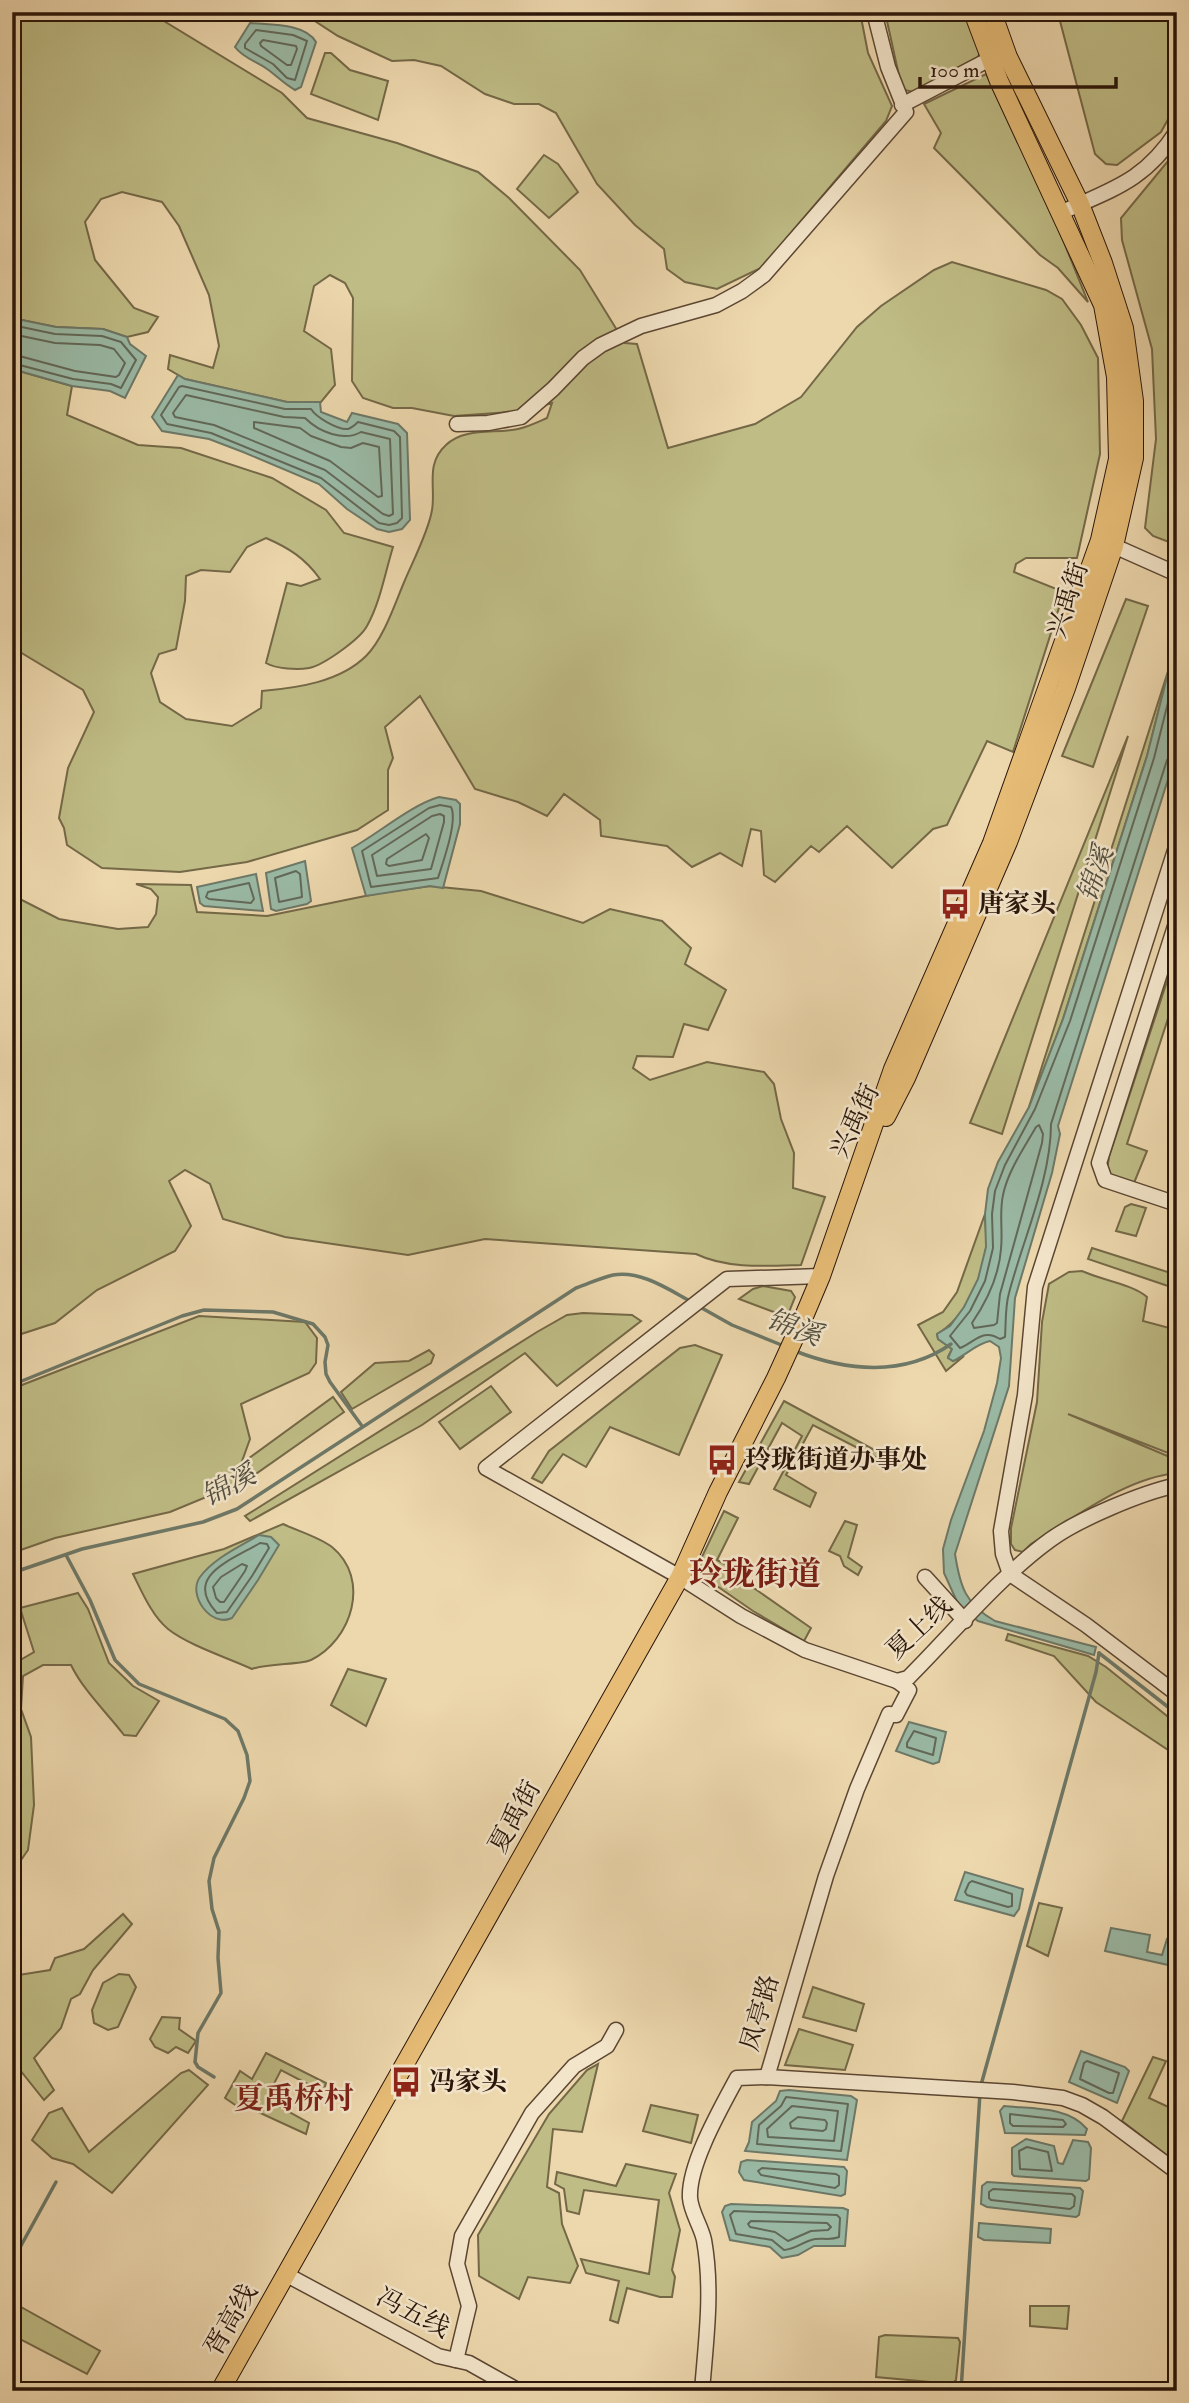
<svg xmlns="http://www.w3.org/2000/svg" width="1189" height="2403" viewBox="0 0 1189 2403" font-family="'IM FELL Double Pica','Noto Serif SC',serif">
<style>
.green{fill:#bfbc85;stroke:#746847;stroke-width:2}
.water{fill:#9abaa6;stroke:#6d7867;stroke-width:2}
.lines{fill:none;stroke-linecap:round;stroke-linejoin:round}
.shore{stroke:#626858;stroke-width:2}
.stream{stroke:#6d7867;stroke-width:3.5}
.minor-casing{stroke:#5b4632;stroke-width:17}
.major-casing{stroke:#2a1509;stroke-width:20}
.minor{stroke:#f3e5ca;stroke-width:14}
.major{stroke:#e6bc76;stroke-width:18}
.labels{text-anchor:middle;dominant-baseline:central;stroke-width:5;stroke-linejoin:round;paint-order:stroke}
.street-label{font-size:26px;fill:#2a1509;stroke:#f3e5ca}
.poi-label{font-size:26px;font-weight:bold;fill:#2a1509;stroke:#f3e5ca;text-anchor:start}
.water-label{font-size:28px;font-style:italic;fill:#514f40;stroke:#f3e5ca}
.quarter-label{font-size:30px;font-weight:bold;fill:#7a1f14;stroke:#f3e5ca}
.district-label{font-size:33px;font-weight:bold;fill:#7a1f14;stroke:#f3e5ca}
</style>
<rect width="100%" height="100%" fill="#edd7ad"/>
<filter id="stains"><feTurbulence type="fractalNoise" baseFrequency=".00286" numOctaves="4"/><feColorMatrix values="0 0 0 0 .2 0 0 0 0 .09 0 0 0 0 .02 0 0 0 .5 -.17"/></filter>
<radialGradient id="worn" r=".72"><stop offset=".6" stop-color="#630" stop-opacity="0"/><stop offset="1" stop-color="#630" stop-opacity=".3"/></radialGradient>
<g class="green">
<path d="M12,12h137l133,81 25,25 90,25 81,29 31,26 71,72 45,73 12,1 31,104 87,-24 46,-27 56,-70 24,-21 53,-36 18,-8 94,28 16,9 19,26 17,33 2,96 -23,104h-51l-10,6 -2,8 50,20 -51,160 -26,-11 -40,84 -14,4 -41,39 -45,-42 -28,26 -8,-6 -36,36 -11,-7 -3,-44 -10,-2 -9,37 -22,-13 -28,14 -25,-21 -66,-10 -1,-16 -36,-26 -17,22 -29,-14 -43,-13 -55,-93 -35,31 8,31 -5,12v40l-31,20 -110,32 -67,10 -78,-4 -35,-23 -3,-17 -5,-10 9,-50 26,-56 -11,-22 -63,-38 -8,-7v-276l60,17 -5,29 71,30 43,3 91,30 54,32 18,23 49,14c-8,26 -13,56 -26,79 -7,13 -43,39 -58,42 -11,2 -33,1 -43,-5l21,-80 14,3 19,-7c-15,-21 -31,-31 -54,-41l-19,9 -17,25 -29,-2 -15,6 -1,25 -9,48 -17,5 -8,19 9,29 26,17 46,7 29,-18 1,-17c35,-3 78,-9 104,-35 18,-18 29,-53 39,-76 8,-19 24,-50 27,-70 4,-23 -7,-46 14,-65 18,-18 49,-11 72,-16 10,-2 20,-7 29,-11l5,-15 -28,8 -70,5 -42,-8h-19l-30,-10 -11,-17 1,-83 -8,-15 -15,-8 -16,11 -10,45 27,18 4,36 -14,17h-34l-102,-23 -17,-10 2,-14 43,13 6,-22 -10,-51 -30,-69 -17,-24 -40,-10 -21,7 -16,23 10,38 39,48 24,9 -10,15 -21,5 -24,-8 -47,-2 -44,-9z"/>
<polygon points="301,12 860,12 868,53 892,106 886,121 784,241 775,261 717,289 685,282 667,269 664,249 635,225 597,184 556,113 539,104 514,104 485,94 441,66 414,60 392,61 338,36"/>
<polygon points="885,12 966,12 981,50 978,57 913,92 905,90 900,80"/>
<polygon points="1064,12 1177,12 1177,103 1161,132 1117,165 1106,164 1095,154 1060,21"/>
<polygon points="325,53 331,53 350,70 388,81 378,120 311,94"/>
<polygon points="986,74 1057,225 1088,302 1058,268 1040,255 934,148 941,133 924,104"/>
<polygon points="1177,150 1177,545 1153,536 1145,528 1156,439 1152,349 1122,240 1121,218"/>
<polygon points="544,155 558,164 578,192 549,218 517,189"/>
<polygon points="1126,599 1148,606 1093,767 1062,756"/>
<polygon points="1177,618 1177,651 1170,665 1147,756 1063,1019 1029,1107 1170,665"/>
<polygon points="1128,736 1002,1134 970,1123"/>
<path d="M136,884l55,1 6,27 70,4 113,-23 50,-7 51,5 102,32 27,-14 52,12 29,27 -6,16 41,26 -18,40 -24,-6 -11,33 -36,-1 -4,12 17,12 57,-18 57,10 10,12 7,35 13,34 -1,35 32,9 -24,68c-34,1 -74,4 -105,-11l-211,-15 -77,16 -123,-18 -62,-18 -13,-35 -25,-14 -16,11 22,45 -16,25 -78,39 -42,33 -43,14v-442l47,24 59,10 30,-2 8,-13 2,-17 -7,-8z"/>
<polygon points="1177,951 1177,991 1127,1144 1147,1151 1134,1183 1112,1176 1107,1170 1109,1157"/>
<polygon points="1131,1204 1146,1208 1136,1236 1116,1231 1125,1207"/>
<path d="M985,1214c0,11 2,23 1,34 -4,32 -21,70 -49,86l1,5 14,10 -4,8 5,4 11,-5 -18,15 -28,-46 25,-13 14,-20z"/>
<polygon points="1092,1248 1177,1275 1177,1289 1088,1259"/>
<path d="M1082,1271c19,9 50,13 65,26l-4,24 34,9v95l-9,28 -100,-39 109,46v13c-52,5 -102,45 -146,71l-8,8 -8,-2 -4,-6v-16l26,-126 5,-80 7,-38 20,-12z"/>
<polygon points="763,1286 791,1291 795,1297 787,1317 739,1299 753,1289"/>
<polygon points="583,1313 632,1315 641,1321 557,1386 525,1353 422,1425 250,1521 245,1516 537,1332 567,1315"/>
<polygon points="199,1316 305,1322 317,1338 316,1363 309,1373 241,1404 250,1439 241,1464 333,1397 344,1412 216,1502 211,1495 170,1512 55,1538 12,1553 12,1392 22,1385"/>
<polygon points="695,1345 722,1355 679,1455 610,1427 586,1467 563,1454 542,1483 532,1478 549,1451 680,1348"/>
<polygon points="429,1350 434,1355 431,1363 352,1409 341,1392 375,1363 409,1361"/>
<polygon points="491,1386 511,1412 460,1449 439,1422"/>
<polygon points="784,1401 893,1460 891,1465 813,1425 786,1475 816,1493 810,1507 774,1489 802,1436 782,1423 749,1484 739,1482"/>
<polygon points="724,1511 738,1518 717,1560 734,1569 741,1556 748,1559 741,1579 811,1628 804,1641 753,1611 701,1575 698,1565"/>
<polygon points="845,1521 857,1525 848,1557 862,1567 858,1575 844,1566 840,1556 829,1551"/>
<path d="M283,1524c15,7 36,13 49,23 39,32 20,93 -21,113 -11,5 -42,3 -59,9 -24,-11 -64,-24 -84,-40 -16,-13 -26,-37 -35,-55l91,-25z"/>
<path d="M78,1593l10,16 21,54 24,23 26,15 -23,35 -12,-1c-17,-22 -41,-45 -53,-70h-28l-20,11 -2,33 10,28 3,68 -6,45 -9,13 -7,3v-206l3,3 19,-11 -14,-44z"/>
<polygon points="1008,1634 1088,1656 1106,1667 1177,1724 1177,1785 1172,1780 1177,1756 1096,1702 1054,1656 1006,1640"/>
<polygon points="348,1669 386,1679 366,1726 331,1705"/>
<polygon points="1039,1903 1062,1908 1048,1956 1027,1946"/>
<polygon points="123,1914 132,1924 93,1970 80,1994 71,1999 61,2028 34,2058 54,2090 44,2100 12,2060 12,1976 50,1970 55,1958 84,1949"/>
<polygon points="119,1974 129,1975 136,1987 118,2027 108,2030 94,2023 92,2010 103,1983"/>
<polygon points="813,1987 864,2004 856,2031 803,2017"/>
<polygon points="162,2017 180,2018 179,2029 196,2041 188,2053 176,2047 168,2053 155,2047 150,2039"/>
<polygon points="799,2029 853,2045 845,2070 785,2065"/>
<polygon points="266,2053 326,2083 323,2092 281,2070 266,2099 309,2123 306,2134 247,2107 241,2109 225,2098 240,2071 252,2079"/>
<polygon points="1153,2057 1166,2061 1149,2098 1177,2111 1177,2150 1173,2160 1122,2121"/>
<polygon points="598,2064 582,2132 553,2129 547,2187 559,2193 562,2224 578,2266 570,2283 528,2277 519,2299 479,2276 478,2235 549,2114 587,2070"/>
<polygon points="189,2070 208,2085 112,2193 73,2164 52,2158 32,2140 49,2113 62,2108 89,2152 181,2073"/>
<polygon points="651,2105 698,2115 691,2143 643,2131"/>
<polygon points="626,2164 676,2174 669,2193 680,2230 672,2270 675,2277 672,2297 660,2297 627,2288 618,2323 610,2320 619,2281 586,2273 581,2259 649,2274 659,2200 584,2190 579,2214 567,2211 564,2189 555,2184 557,2172 616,2186"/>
<polygon points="12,2302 100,2351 87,2374 12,2335"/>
<polygon points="1030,2306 1069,2306 1067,2329 1030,2326"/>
<polygon points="885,2335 958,2338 960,2342 956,2380 952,2384 876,2377 879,2337"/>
</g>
<g class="water">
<path d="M250,23c20,2 55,0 66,19l-15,45 -6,3c-11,-6 -18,-14 -28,-21 -11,-8 -24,-11 -32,-22z"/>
<polygon points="12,318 56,327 103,329 127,337 130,344 146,356 125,398 110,391 72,386 12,369"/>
<polygon points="178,375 185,379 287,402 320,402 321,412 347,422 352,413 398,424 407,433 410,520 402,529 389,532 377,529 347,509 319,484 243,452 209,439 162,431 152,417"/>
<path d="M1177,651v100l-119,375 2,8 -8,39 -37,125 -6,88 -54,168c5,32 10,50 40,67l101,26 -2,8 -116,-34 -19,-15 -15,-33 -1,-24 8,-29 33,-89 13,-48 4,-25 -2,-11 -9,-6c-14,3 -24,14 -37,20l-5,-3 4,-9 -14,-10 -1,-5 13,-8 14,-19 14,-28 8,-32 -1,-33 3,-25 10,-27 31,-55 34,-88 84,-263 23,-91z"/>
<path d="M439,797l17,3 4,4v20l-17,64 -13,-2 -64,10 -14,-48c27,-15 59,-43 87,-51z"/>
<polygon points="305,861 311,901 307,904 276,911 271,909 266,873"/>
<polygon points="256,874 263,911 204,906 200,903 197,887"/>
<path d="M259,1535l12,2 8,8 -21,35 -26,38c-21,10 -45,-23 -32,-41 14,-19 39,-30 59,-42z"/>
<polygon points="909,1722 946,1732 939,1762 933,1764 896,1751"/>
<polygon points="965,1872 1023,1889 1019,1909 1014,1916 955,1900"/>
<polygon points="1111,1928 1150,1935 1147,1952 1162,1955 1167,1939 1177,1941 1177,1967 1105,1951"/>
<polygon points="1081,2051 1125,2067 1129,2071 1117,2103 1069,2082"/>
<polygon points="789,2090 851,2096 857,2100 847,2160 745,2151 749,2142 752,2122 776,2101 780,2091"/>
<path d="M1004,2106c27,3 64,0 83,23l-2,6 -80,-2 -5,-22z"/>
<polygon points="1026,2139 1054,2146 1058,2163 1063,2164 1073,2140 1088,2142 1091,2148 1089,2179 1086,2181 1014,2176 1012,2174 1012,2148"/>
<polygon points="747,2160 844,2167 847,2171 845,2194 841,2196 744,2180 739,2172 741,2162"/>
<polygon points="987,2182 1080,2188 1083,2191 1079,2215 1076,2217 987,2207 981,2204 982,2186"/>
<polygon points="731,2204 843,2208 848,2210 845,2246 814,2246 798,2255 782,2258 770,2247 730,2240 722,2212 725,2206"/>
<polygon points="979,2223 1051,2229 1050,2243 984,2240 978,2237"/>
</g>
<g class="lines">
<g class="shore">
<polygon points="256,30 293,35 307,41 295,80 287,78 273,64 245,48 245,44"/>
<polygon points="263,40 296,46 297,49 291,65 287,65 261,46 260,43"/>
<polyline points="12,325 55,334 102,336 121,342 136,360 121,388 111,384 73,379 12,363"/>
<polyline points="12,334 55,343 100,345 114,349 125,363 119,375 116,377 75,371 12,354"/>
<path d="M182,386l103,23h26c5,8 26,21 37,20 3,-1 8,-5 10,-7l36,9 6,6 2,81 -5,5 -8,2 -10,-2 -58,-45 -110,-45 -44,-9 -6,-9 18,-28z"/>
<path d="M186,395l98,22 21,1c14,14 39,24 56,14l29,7 3,75 -4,2 -6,-2 -58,-44 -111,-45 -39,-8 -2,-4z"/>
<polygon points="254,422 300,428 311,436 341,447 351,448 363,443 379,447 382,496 378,497 330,461 254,428"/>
<path d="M1177,667l-23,91 -84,263 -35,88 -30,56 -10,26 -3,23 1,34 -8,33 -15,30 -20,25 10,12c15,-6 23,-20 40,-9l5,-2c1,-15 0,-30 4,-44 14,-54 42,-114 42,-169l116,-364 4,-5 6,-1"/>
<path d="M440,805l11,2c7,14 -8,55 -13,71l-67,9 -9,-36 67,-43z"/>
<polygon points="440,814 444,816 444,822 431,869 377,876 372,855 432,816"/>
<polygon points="426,834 429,838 422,860 389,866 386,864 387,859"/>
<polygon points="296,871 300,874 302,897 279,902 275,878"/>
<polygon points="249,883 254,899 251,903 209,899 206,897 208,892"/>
<path d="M1039,1125l4,9 -1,9 -42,151 -3,29 -3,2 -20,3 -2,-5c15,-22 27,-47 29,-74 2,-18 -2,-36 2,-54 5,-24 21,-47 33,-68z"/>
<path d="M260,1543l7,1 2,4 -17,28 -25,36 -10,1c-35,-37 15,-53 43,-70z"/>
<polygon points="242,1564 247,1566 245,1571 224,1602 220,1602 216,1598 213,1587 221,1577"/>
<polygon points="914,1731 936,1738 933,1755 907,1747 907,1743"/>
<polygon points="972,1881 1012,1894 1012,1906 1008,1907 967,1895 965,1892 969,1883"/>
<polygon points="1087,2061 1119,2073 1113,2093 1109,2093 1080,2079 1084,2063"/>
<polygon points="786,2097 848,2104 841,2151 757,2144 759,2125 781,2106"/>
<polygon points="792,2106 838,2111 834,2141 768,2137 767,2129"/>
<polygon points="1010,2114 1063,2120 1066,2124 1063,2127 1013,2126 1010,2123"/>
<polygon points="798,2117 825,2120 827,2123 826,2129 823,2131 791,2128 790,2123"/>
<polygon points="1027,2147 1048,2152 1052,2171 1020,2169 1019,2151"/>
<polygon points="762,2168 836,2174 839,2176 839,2185 835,2188 761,2175 758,2171"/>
<polygon points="993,2189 1072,2194 1075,2197 1074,2206 1070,2209 991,2200 989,2198 989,2192"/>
<path d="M734,2211l103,4 3,3 -1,19c-9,4 -19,0 -28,3 -10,3 -15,9 -27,10l-12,-10 -36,-6 -6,-19z"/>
<polygon points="751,2221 827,2223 831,2227 828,2230 811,2231 788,2241 775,2232 750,2227 748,2224"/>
</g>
<g class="stream">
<polyline points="700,1307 732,1325 784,1346"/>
<path d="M795,1351c51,20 109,26 156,-7"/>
<polyline points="12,1385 182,1316 204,1310 273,1312 313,1324 325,1337 328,1345 325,1362 326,1374 330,1382 362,1426"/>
<polyline points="66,1555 90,1600 115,1660 139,1684 225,1719 238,1731 247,1755 250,1781 244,1798 214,1858 209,1881 212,1909 219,1931 218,1958 221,1993 198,2033 195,2062 198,2067 214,2077"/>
<path d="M12,1573l70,-24 121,-27 34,-13 339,-221c12,-4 24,-10 37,-13 27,-5 55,14 77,26"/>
<polyline points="1099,1653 1177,1714"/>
<polyline points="981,2085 1096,1672 1099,1653"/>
<polyline points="12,2262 56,2182"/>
<polyline points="961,2391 980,2093"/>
</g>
<g class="minor-casing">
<g id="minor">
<polyline points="902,105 990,59"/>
<path d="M1060,213c52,-24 84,-31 117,-82"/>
<polyline points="457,424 488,423 521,417 553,389 583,358 601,345 641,326 716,305 742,291 764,275 906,112 888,67 874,12"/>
<polyline points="1105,542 1177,574"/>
<polyline points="1177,844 1035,1287 1025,1395 1001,1531 1003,1554 1010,1574 1086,1625 1177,1694"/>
<polyline points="1177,920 1099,1163 1105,1180 1177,1204"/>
<path d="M821,1276l-94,3 -241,189 194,109 61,39 64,34 92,31 11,-3c44,-44 91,-101 142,-138 29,-21 91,-47 127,-55"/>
<polyline points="925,1577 965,1621"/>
<polyline points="767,2077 826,1876 857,1789 889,1714 896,1715 909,1690 897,1681"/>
<polyline points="287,2275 438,2356 469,2363 519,2391"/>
<polyline points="456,2360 469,2306 457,2264 462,2236 532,2113 574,2066 607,2046 616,2030"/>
<path d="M702,2391c4,-51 11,-101 2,-151 -3,-14 -13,-28 -14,-42 -2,-33 31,-90 47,-120l30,-1 246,15 50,6 19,7 21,12 74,55"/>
</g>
</g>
<g class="major-casing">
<g id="major">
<polyline points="886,1117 906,1078 1008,842 1066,688 1114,546 1134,458 1134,401 1124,328 1103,263 1080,204 1008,57 992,12"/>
<polyline points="220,2391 680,1577 718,1492 776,1378 802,1321 821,1276 893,1069 992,843 1100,540 1118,459 1116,377 1103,305 999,81 973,12"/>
</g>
</g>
<use href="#minor" class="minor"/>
<use href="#major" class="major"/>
</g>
<defs>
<g id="bus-bare" transform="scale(2.415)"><path d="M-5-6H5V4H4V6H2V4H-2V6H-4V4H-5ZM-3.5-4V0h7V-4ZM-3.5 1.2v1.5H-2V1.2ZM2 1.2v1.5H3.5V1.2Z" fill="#8f2418" stroke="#f3e5ca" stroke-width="2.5" paint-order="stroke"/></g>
</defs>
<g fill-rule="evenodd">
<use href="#bus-bare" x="955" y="904"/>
<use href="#bus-bare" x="722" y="1460"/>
<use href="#bus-bare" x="406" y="2082"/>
</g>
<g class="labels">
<g class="street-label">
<text transform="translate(1068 600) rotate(-72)">兴禹街</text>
<text transform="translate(855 1121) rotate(-64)">兴禹街</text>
<text transform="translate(919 1628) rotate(-43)">夏上线</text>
<text transform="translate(515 1817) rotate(-61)">夏禹街</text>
<text transform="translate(760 2013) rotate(-74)">凤亭路</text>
<text transform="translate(413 2313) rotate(27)">冯五线</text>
<text transform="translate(231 2320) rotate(-60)">胥高线</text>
</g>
<g class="poi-label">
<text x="978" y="904">唐家头</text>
<text x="745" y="1460">玲珑街道办事处</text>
<text x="429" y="2082">冯家头</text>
</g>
<g class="water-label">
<text transform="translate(1096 874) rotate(-71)">锦溪</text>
<text transform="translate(794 1328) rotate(20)">锦溪</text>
<text transform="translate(229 1486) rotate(-28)">锦溪</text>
</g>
<g class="quarter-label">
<text x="294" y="2098">夏禹桥村</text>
</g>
<g class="district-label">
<text x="755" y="1574">玲珑街道</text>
</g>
</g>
<rect width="1189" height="2403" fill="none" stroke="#edd7ad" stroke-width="42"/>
<rect x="14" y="14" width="1161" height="2375" fill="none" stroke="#2a1509" stroke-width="3.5"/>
<rect x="21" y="21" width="1147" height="2361" fill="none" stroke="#2a1509" stroke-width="2"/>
<path d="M920 77v10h196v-10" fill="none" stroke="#2a1509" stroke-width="3.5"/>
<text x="930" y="77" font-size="21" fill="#2a1509" stroke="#f3e5ca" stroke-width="5" paint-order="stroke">100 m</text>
<rect width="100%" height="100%" filter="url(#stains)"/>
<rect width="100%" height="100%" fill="url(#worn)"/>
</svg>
